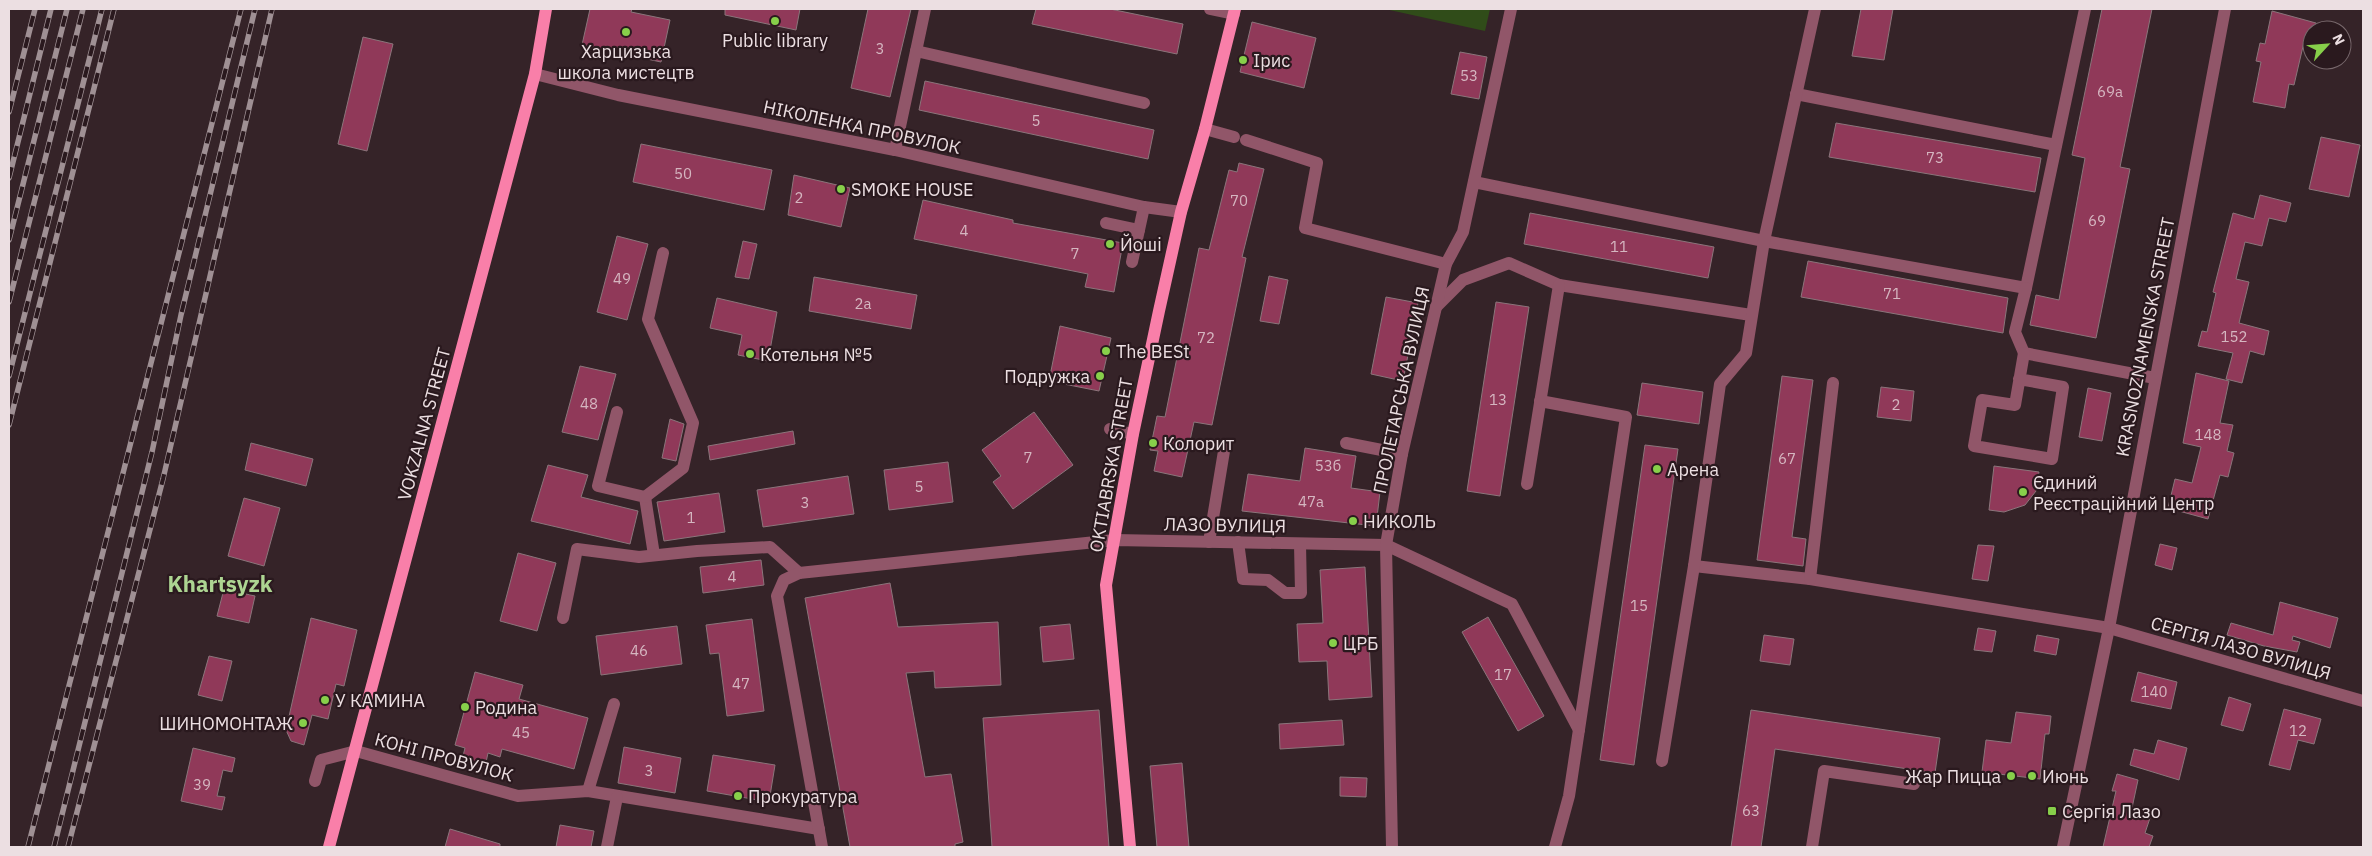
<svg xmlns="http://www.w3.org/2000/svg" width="2372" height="856" viewBox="0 0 2372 856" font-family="'IBM Plex Sans',sans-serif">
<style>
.green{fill:#304c19}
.building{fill:#903959;stroke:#8b757b}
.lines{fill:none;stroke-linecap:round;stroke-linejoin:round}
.minor{stroke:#915669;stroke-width:12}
.major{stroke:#f97fa9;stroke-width:12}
.rail-casing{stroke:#9f9094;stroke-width:5.5}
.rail{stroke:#2a191e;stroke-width:4;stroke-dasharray:11;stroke-linecap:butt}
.poi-dot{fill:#87cf4a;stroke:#2a191e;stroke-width:2}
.labels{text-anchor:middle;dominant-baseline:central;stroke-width:4.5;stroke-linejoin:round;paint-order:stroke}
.number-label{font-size:15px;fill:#d5b6c0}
.poi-label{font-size:18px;fill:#ecdfe2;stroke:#2a191e;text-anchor:start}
.street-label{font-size:18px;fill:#ecdfe2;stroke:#2a191e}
.district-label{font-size:22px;font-weight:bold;fill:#add592;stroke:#2a191e}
</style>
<rect width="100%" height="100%" fill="#352328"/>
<polygon class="green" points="1385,9 1490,9 1485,31"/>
<g class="building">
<polygon points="590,9 632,9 631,12 670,20 661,62 582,45"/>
<polygon points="725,9 800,9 796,30 725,15"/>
<polygon points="868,9 911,9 890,97 851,88"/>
<polygon points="1036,9 1110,9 1183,24 1177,54 1032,24"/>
<polygon points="1861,9 1893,9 1884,60 1852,56"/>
<polygon points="2102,9 2152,9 2120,167 2130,169 2096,338 2030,325 2036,295 2059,300 2085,158 2072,155"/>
<polygon points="2272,11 2316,23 2314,30 2312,30 2311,43 2304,42 2294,85 2289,84 2285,108 2253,102 2261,62 2256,61 2260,43 2265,44"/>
<polygon points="1252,22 1316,38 1304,88 1240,72"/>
<polygon points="363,37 393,44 367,151 338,144"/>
<polygon points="1460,52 1487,57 1479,99 1451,94"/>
<polygon points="925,81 1154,130 1148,159 919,110"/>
<polygon points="1836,123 2041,158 2035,192 1829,157"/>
<polygon points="2321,137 2360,145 2349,197 2309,189"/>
<polygon points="641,144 772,170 764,210 633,182"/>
<polygon points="1239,163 1264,169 1242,257 1246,258 1212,425 1194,422 1182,477 1154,471 1158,451 1150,450 1155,426 1157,416 1165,417 1199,248 1209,250 1229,170 1237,172"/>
<polygon points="794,175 850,188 841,227 788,215"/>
<polygon points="2260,195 2291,203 2286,222 2269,218 2262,246 2245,242 2236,279 2249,282 2239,323 2269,331 2264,355 2250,351 2242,383 2226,379 2233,353 2198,346 2202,331 2207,332 2216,293 2213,292 2233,213 2254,219"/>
<polygon points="923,200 1013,220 1013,223 1123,243 1114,292 1085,287 1088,274 914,239"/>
<polygon points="1530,213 1714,247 1708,278 1524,244"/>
<polygon points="617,236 648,244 627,320 597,312"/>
<polygon points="743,241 757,244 749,279 735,277"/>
<polygon points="1808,261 2008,298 2003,333 1801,297"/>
<polygon points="1269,276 1288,280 1279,324 1260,321"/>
<polygon points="814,277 917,295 911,329 809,311"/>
<polygon points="1386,297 1418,303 1403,381 1371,374"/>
<polygon points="717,298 777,312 768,361 738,355 742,335 710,328"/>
<polygon points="1496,302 1529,307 1500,496 1467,491"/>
<polygon points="1060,326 1111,338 1099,391 1049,381"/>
<polygon points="580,366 616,374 598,440 562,432"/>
<polygon points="2196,373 2229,381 2220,423 2233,425 2227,451 2234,453 2228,477 2220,475 2208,519 2168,508 2175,479 2192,483 2201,447 2183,443"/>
<polygon points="1782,376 1813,380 1792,537 1806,539 1803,566 1757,560"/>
<polygon points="1642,383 1703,392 1699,424 1637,415"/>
<polygon points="1881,387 1914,391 1911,421 1877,417"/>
<polygon points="2088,388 2111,393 2102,441 2079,437"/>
<polygon points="1034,412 1073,465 1013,509 993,482 1001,476 982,450"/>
<polygon points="670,419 684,424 676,461 662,458"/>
<polygon points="793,431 795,444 710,460 708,446"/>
<polygon points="251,443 313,459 306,486 245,470"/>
<polygon points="1645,445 1678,449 1634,765 1600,760"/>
<polygon points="1305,448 1356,456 1351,488 1380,492 1376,526 1242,511 1248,474 1300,481"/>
<polygon points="948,462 953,502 889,510 884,470"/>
<polygon points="548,465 588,475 581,497 638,511 630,544 531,521"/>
<polygon points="1994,466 2039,472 2036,491 2025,505 2004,512 1989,510"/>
<polygon points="848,476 854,514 763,527 757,490"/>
<polygon points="719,493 725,532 664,541 657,502"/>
<polygon points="244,498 280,508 264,566 228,556"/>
<polygon points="2160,544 2177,548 2172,570 2155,565"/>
<polygon points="1978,545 1994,546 1988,581 1972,579"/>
<polygon points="518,553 556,563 537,631 500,621"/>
<polygon points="761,560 764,585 703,593 700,567"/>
<polygon points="1365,567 1372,697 1329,700 1327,661 1299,662 1297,624 1323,623 1320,570"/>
<polygon points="890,583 898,627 998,622 1001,685 935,688 934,671 906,673 925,777 951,774 963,842 955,844 955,847 850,847 805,598"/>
<polygon points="224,589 255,596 249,623 217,616"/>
<polygon points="2280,602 2338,618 2330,648 2293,636 2292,640 2300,642 2297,652 2264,646 2227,635 2231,623 2273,635"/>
<polygon points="1488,617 1544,716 1518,731 1462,632"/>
<polygon points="311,618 357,630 344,686 336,684 328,719 312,715 304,745 291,741 286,730"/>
<polygon points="752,619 764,711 727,716 719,653 710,654 706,625"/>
<polygon points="1070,624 1074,659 1043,662 1040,627"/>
<polygon points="677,626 682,664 601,675 596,636"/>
<polygon points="1978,628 1996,631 1992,652 1974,650"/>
<polygon points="1764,635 1794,639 1790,665 1760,661"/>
<polygon points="2037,635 2059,639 2056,655 2034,651"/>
<polygon points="209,656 232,661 222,701 198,695"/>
<polygon points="475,672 523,685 519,699 588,718 574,769 502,749 500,757 488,753 485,767 462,760 465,748 455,745"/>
<polygon points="2138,672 2177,682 2171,709 2131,701"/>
<polygon points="2229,697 2251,704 2243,731 2221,725"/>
<polygon points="2284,709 2321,719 2314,744 2298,740 2290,770 2269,765"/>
<polygon points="1099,710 1109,847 992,847 983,718"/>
<polygon points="1751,710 1940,738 1935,773 1775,749 1761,847 1731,847"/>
<polygon points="2016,712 2051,716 2049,734 2045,734 2040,779 1982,772 1986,740 2011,743"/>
<polygon points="1342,720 1344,745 1280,749 1279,724"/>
<polygon points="2158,740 2187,748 2179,780 2130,765 2134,749 2154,754"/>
<polygon points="624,747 681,758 675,793 618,783"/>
<polygon points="193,748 235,758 232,772 223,770 217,796 225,797 222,810 181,801"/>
<polygon points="713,755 775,765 769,802 707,791"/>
<polygon points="1182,763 1189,847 1157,847 1150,766"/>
<polygon points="2117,774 2138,780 2132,808 2152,812 2145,833 2153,836 2149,847 2103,847 2116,791 2112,791"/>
<polygon points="1340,777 1367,778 1366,797 1340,796"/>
<polygon points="560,825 594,831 591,847 556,847"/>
<polygon points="450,829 500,844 500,847 445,847"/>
</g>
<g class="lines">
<g class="minor">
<polyline points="1210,9 1234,14"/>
<polyline points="916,51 1144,103"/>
<polyline points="535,74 618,95 895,150 1144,207 1181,212"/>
<polyline points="1796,94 2056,145"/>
<polyline points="1205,129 1234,137"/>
<polyline points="1246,140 1317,163 1305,228 1446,264"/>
<polyline points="895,150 925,9"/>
<polyline points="1474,182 1764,241 2026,288 2085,9"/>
<polyline points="1106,223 1139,230"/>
<polyline points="1132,262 1144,207"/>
<polyline points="2026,288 2015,332 2024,353 2155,378"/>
<polyline points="1436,307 1463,280 1509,263 1559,285 1751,315"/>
<polyline points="2019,379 2063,387 2052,459 1974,446 1982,400 2015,405 2024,353"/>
<polyline points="1540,401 1626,417 1569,796 1555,847"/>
<polyline points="617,412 598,486 645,497 654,555"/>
<polyline points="1110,429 1133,434"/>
<polyline points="1346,443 1402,454"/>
<polyline points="1527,484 1559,285"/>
<polyline points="645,497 683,468 693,423 648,319 663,253"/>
<polyline points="1209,542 1225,445"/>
<polyline points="1238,542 1243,579 1268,580 1285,593 1301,593 1300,544"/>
<polyline points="1694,566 1810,579 2109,628 2363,701"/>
<polyline points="1810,579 1833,383"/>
<polyline points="563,618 577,549 639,557 697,551 770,547 799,573"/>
<polyline points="1662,761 1694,566 1720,384 1746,353 1764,241 1815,9"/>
<polyline points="315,781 321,760 356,751 518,796 588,791 819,829"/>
<polyline points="588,791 614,704"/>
<polyline points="607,847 617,797"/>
<polyline points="822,847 777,596 784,580 799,573 1115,540 1386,545 1512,604 1579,730"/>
<polyline points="1392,847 1386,545 1402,454 1446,264 1463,232 1511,9"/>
<polyline points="1812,847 1824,771 1914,784"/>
<polyline points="2063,847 2109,628 2225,9"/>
</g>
<g class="major">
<polyline points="329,847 535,74 546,9"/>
<polyline points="1130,847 1106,585 1133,434 1159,311 1181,212 1205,129 1235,9"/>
</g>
<g class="rail-casing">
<g id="rail">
<polyline points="9,112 35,9"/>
<polyline points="9,178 51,9"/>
<polyline points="9,240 67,9"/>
<polyline points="9,302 83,9"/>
<polyline points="9,376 102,9"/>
<polyline points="9,425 114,9"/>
<polyline points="28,847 241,9"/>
<polyline points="54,847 152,452 181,315 255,9"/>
<polyline points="68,847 163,479 272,9"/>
</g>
</g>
<use href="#rail" class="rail"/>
</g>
<g class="poi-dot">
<circle cx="775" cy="21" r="5"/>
<circle cx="626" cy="32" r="5"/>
<circle cx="1243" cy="60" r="5"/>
<circle cx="841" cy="189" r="5"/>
<circle cx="1110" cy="244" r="5"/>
<circle cx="1106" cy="351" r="5"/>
<circle cx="750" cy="354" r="5"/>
<circle cx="1100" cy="376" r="5"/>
<circle cx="1153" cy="443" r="5"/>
<circle cx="1657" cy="469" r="5"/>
<circle cx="2023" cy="492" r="5"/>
<circle cx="1353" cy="521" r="5"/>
<circle cx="1333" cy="643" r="5"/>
<circle cx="325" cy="700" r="5"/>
<circle cx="465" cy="707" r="5"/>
<circle cx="303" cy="723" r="5"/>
<circle cx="2011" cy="776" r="5"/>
<circle cx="2032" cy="776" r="5"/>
<circle cx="738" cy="796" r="5"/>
<rect x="2047" y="806" width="10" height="10" rx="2.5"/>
</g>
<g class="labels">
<g class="number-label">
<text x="880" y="48">3</text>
<text x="1469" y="75">53</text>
<text x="2110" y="91">69а</text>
<text x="1036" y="120">5</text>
<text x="1935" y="157">73</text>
<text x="683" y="173">50</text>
<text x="799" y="197">2</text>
<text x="1239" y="200">70</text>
<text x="2097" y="220">69</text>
<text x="964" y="230">4</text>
<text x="1619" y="246">11</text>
<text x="1075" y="253">7</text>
<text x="622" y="278">49</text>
<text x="1892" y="293">71</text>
<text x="863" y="303">2а</text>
<text x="2234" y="336">152</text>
<text x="1206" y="337">72</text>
<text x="1498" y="399">13</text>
<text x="589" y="403">48</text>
<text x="1896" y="404">2</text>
<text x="2208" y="434">148</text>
<text x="1028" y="457">7</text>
<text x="1787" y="458">67</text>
<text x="1328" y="465">53б</text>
<text x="919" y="486">5</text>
<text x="1311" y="501">47а</text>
<text x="805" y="502">3</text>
<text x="691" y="517">1</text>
<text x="732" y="576">4</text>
<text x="1639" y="605">15</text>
<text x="639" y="650">46</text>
<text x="1503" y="674">17</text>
<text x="741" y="683">47</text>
<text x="2154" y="691">140</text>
<text x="2298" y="730">12</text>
<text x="521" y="732">45</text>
<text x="649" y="770">3</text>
<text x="202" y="784">39</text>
<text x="1751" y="810">63</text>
</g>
<g class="poi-label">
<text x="775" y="40" text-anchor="middle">Public library</text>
<text x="626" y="51" text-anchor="middle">Харцизька<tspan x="626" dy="21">школа мистецтв</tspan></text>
<text x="1253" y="60">Ірис</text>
<text x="851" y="189">SMOKE HOUSE</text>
<text x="1120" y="244">Йоші</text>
<text x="1116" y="351">The BESt</text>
<text x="760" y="354">Котельня №5</text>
<text x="1090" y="376" text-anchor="end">Подружка</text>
<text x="1163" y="443">Колорит</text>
<text x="1667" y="469">Арена</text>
<text x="2033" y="482">Єдиний<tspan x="2033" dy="21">Реєстраційний Центр</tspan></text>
<text x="1363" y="521">НИКОЛЬ</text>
<text x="1343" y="643">ЦРБ</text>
<text x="335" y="700">У КАМИНА</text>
<text x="475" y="707">Родина</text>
<text x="293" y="723" text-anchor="end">ШИНОМОНТАЖ</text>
<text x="2001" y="776" text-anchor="end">Жар Пицца</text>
<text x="2042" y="776">Июнь</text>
<text x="748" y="796">Прокуратура</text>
<text x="2062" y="811">Сергія Лазо</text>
</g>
<g class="street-label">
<text transform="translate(862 127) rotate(12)">НІКОЛЕНКА ПРОВУЛОК</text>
<text transform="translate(2145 337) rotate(-79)">KRASNOZNAMENSKA STREET</text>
<text transform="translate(1401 390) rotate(-78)">ПРОЛЕТАРСЬКА ВУЛИЦЯ</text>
<text transform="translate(424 424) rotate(-75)">VOKZALNA STREET</text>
<text transform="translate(1111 465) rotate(-80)">OKTIABRSKA STREET</text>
<text transform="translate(1225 525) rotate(1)">ЛАЗО ВУЛИЦЯ</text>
<text transform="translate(2241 648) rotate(16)">СЕРГІЯ ЛАЗО ВУЛИЦЯ</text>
<text transform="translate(444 757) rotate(15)">КОНІ ПРОВУЛОК</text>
</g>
<g class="district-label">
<text x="220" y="583">Khartsyzk</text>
</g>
</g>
<rect width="2372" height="856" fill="none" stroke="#ecdfe2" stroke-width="20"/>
<g transform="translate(2327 45) rotate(64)"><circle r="24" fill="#2a191e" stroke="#78686c"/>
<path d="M0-4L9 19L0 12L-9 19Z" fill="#87cf4a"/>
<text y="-8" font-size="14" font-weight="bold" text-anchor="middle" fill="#ecdfe2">N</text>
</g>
</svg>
